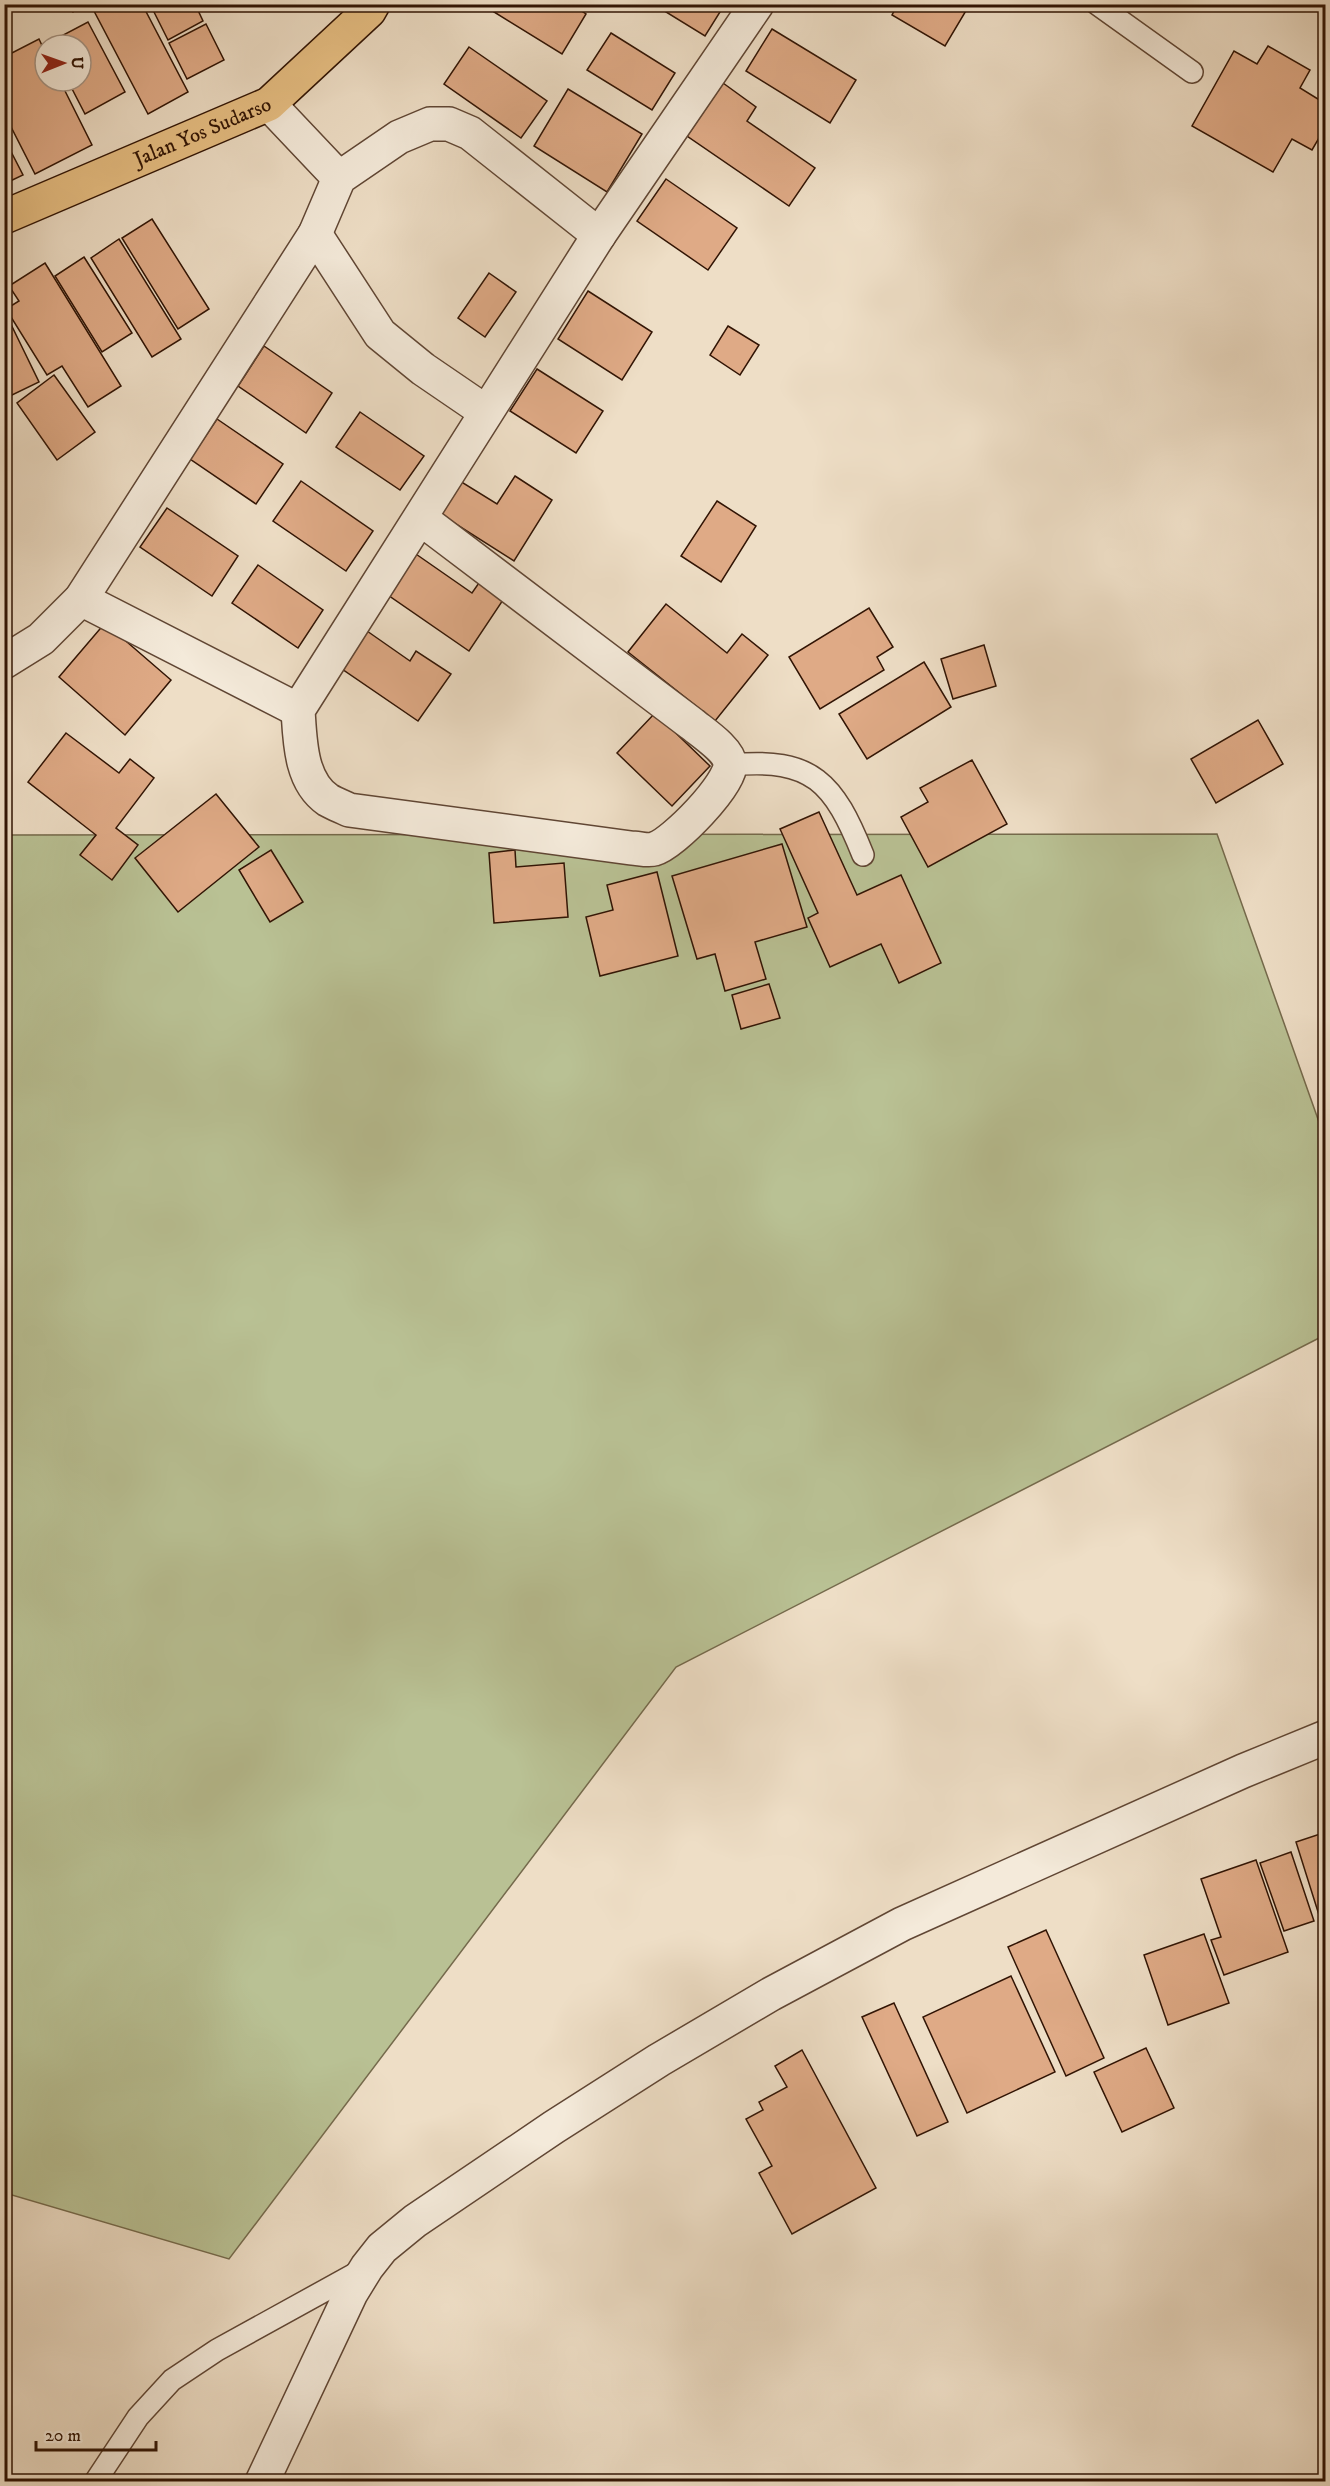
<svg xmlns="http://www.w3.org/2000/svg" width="1330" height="2486" viewBox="0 0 1330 2486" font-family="'IM FELL DW Pica',serif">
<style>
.green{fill:#b9c194;stroke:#756a4c;stroke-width:1.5}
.building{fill:#dfaa86;stroke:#311404;stroke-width:1.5}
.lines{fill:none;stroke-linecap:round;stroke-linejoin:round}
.service-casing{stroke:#604634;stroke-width:24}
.minor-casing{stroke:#604634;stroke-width:36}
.tertiary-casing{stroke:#604634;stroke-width:36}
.trunk-casing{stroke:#311404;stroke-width:36}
.service{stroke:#f4eada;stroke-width:21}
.minor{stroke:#f4eada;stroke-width:33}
.tertiary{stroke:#f4eada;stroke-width:33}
.trunk{stroke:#e7bf83;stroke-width:33}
.labels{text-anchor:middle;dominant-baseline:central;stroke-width:6;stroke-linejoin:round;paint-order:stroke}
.street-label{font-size:21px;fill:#311404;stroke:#f4eada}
</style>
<rect width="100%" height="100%" fill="#eedec6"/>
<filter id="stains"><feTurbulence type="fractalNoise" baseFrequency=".00333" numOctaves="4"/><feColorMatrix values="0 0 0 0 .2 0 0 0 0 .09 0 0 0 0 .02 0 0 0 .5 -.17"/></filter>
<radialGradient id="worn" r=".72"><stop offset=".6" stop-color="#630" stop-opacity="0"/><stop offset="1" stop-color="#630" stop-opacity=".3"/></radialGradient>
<polygon class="green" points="1217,834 1325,1139 1325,1335 676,1667 229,2259 5,2193 4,835"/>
<g class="building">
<polygon points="69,4 85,4 73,12"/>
<polygon points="106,4 142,4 188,92 148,114 94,11"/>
<polygon points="150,4 195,4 203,21 168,40"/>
<polygon points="499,4 571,4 586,14 562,54 494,12"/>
<polygon points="653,4 725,4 705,36"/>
<polygon points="879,4 893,4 889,11"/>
<polygon points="898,4 970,4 945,46 892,15"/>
<polygon points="88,22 125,92 85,114 68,81 81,81 81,45 49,45 48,43"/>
<polygon points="206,24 224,60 187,79 169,43"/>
<polygon points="772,29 856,80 830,123 746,71"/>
<polygon points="611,33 675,73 652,110 587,70"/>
<polygon points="39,39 45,52 45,81 60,81 92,145 35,174 4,113 4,57"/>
<polygon points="1268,46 1310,70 1300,88 1326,104 1326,126 1312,150 1292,139 1273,172 1192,126 1234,51 1257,64"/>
<polygon points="469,47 547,101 521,138 444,84"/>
<polygon points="723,83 756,107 747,121 815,168 789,206 687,136"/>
<polygon points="568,89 642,134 607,192 534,146"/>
<polygon points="4,138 23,175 4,184"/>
<polygon points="666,179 737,228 708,270 637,221"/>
<polygon points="152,219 209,309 178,329 122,238"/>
<polygon points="119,239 181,339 152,357 91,258"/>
<polygon points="84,257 132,333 102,352 55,276"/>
<polygon points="45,263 121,386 88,407 62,366 47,375 6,309 19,301 9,286"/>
<polygon points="489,273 516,292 485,337 458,318"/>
<polygon points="588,291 652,332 622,380 558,339"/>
<polygon points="4,310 39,382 10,396 4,383"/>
<polygon points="728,326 759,345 740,375 710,355"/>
<polygon points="264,346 332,393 306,433 238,386"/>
<polygon points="537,369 603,411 576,453 510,411"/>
<polygon points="54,375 95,432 57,460 17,403"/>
<polygon points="360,412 424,456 400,490 336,447"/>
<polygon points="217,419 283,464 256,504 190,459"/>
<polygon points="515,476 552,500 514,561 440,514 460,481 497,504"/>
<polygon points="301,481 373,531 346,571 273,521"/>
<polygon points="717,501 756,526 721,582 681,556"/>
<polygon points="167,508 238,556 212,596 140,547"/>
<polygon points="413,552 472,593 481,580 505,597 469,651 385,593"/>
<polygon points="258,565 323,610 298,648 232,603"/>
<polygon points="666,604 727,653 742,634 768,655 715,721 628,652"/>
<polygon points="869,608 893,647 877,657 884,670 820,709 789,657"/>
<polygon points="105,623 171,680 125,735 59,677"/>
<polygon points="367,631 410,661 416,651 451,674 418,721 342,669"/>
<polygon points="984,645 996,686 953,699 941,659"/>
<polygon points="924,662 951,707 867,759 839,714"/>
<polygon points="655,713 710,766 672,806 617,753"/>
<polygon points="1258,720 1283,764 1216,803 1191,759"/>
<polygon points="66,733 119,773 130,759 154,778 116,828 138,845 112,880 80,855 96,835 28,782"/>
<polygon points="972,760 1007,824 928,867 901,817 928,802 920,788"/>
<polygon points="216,794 259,847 178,912 135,858"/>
<polygon points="819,812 857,895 901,875 941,963 899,983 881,944 830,967 808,918 818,913 780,829"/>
<polygon points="782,844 807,927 755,942 766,979 725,991 715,954 697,959 672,876"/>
<polygon points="271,850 303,902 270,922 239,870"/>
<polygon points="515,850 516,867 564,863 568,917 494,923 489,853"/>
<polygon points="657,872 678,956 600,976 586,917 613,910 607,885"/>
<polygon points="769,984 780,1018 741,1029 732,995"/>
<polygon points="1326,1832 1326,1912 1319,1915 1296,1842"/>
<polygon points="1291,1852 1314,1921 1284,1931 1260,1863"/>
<polygon points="1256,1860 1288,1952 1224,1975 1211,1940 1221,1937 1201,1879"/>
<polygon points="1046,1930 1104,2058 1066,2076 1008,1947"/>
<polygon points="1204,1934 1229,2003 1168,2025 1144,1955"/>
<polygon points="1011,1976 1055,2072 967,2113 923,2017"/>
<polygon points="894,2003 948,2122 917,2136 862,2017"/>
<polygon points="1146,2048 1174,2108 1122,2132 1094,2072"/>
<polygon points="802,2050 876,2188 792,2234 759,2173 772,2166 746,2119 763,2110 759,2102 787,2087 775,2066"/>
</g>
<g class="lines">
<g class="service-casing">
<g id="service">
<polyline points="1097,4 1192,72"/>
<path d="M731,765c82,-8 103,18 132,90"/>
<polyline points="95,2482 138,2417 172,2380 217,2350 362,2270"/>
</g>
</g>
<g class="minor-casing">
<g id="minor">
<polyline points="269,104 339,178"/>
<polyline points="315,234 380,334 423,369 486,412"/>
<path d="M420,518l272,206c11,9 37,26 38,40 2,19 -57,80 -76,85 -6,2 -16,-1 -23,-1l-282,-38c-6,-3 -14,-6 -21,-10 -28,-19 -28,-60 -30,-90l301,-475 158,-231"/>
<polyline points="81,599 298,710"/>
<polyline points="4,662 41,639 81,599 315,234 339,178 399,137 430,124 449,124 470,133 599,235"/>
</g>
</g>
<g class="tertiary-casing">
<polyline id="tertiary" points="262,2482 351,2293 367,2267 382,2248 415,2221 554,2127 659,2060 771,1994 902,1924 1243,1771 1326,1737"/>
</g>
<g class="trunk-casing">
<g id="trunk">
<path id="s1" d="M4,217l265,-113 100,-93 4,-7"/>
</g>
</g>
<use href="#service" class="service"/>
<use href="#minor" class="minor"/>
<use href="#tertiary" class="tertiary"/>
<use href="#trunk" class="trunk"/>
</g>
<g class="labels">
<g class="street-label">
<text stroke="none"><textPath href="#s1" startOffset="216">Jalan Yos Sudarso</textPath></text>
</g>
</g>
<rect width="1330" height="2486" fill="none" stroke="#eedec6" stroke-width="24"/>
<rect x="6" y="6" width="1318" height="2474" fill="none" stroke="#311404" stroke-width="3"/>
<rect x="12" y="12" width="1306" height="2462" fill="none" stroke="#311404" stroke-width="1.5"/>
<g transform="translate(63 63) rotate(89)"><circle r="28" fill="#f4eada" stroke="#a69484" stroke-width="1.5"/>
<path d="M0-4.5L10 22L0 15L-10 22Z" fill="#8f2418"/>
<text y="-9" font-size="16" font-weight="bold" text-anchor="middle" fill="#311404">U</text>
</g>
<path d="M36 2441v9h120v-9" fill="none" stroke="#311404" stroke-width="3"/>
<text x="45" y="2441" font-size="18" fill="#311404" stroke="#f4eada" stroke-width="4.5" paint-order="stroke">20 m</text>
<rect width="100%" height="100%" filter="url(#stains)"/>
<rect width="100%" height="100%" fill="url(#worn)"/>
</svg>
